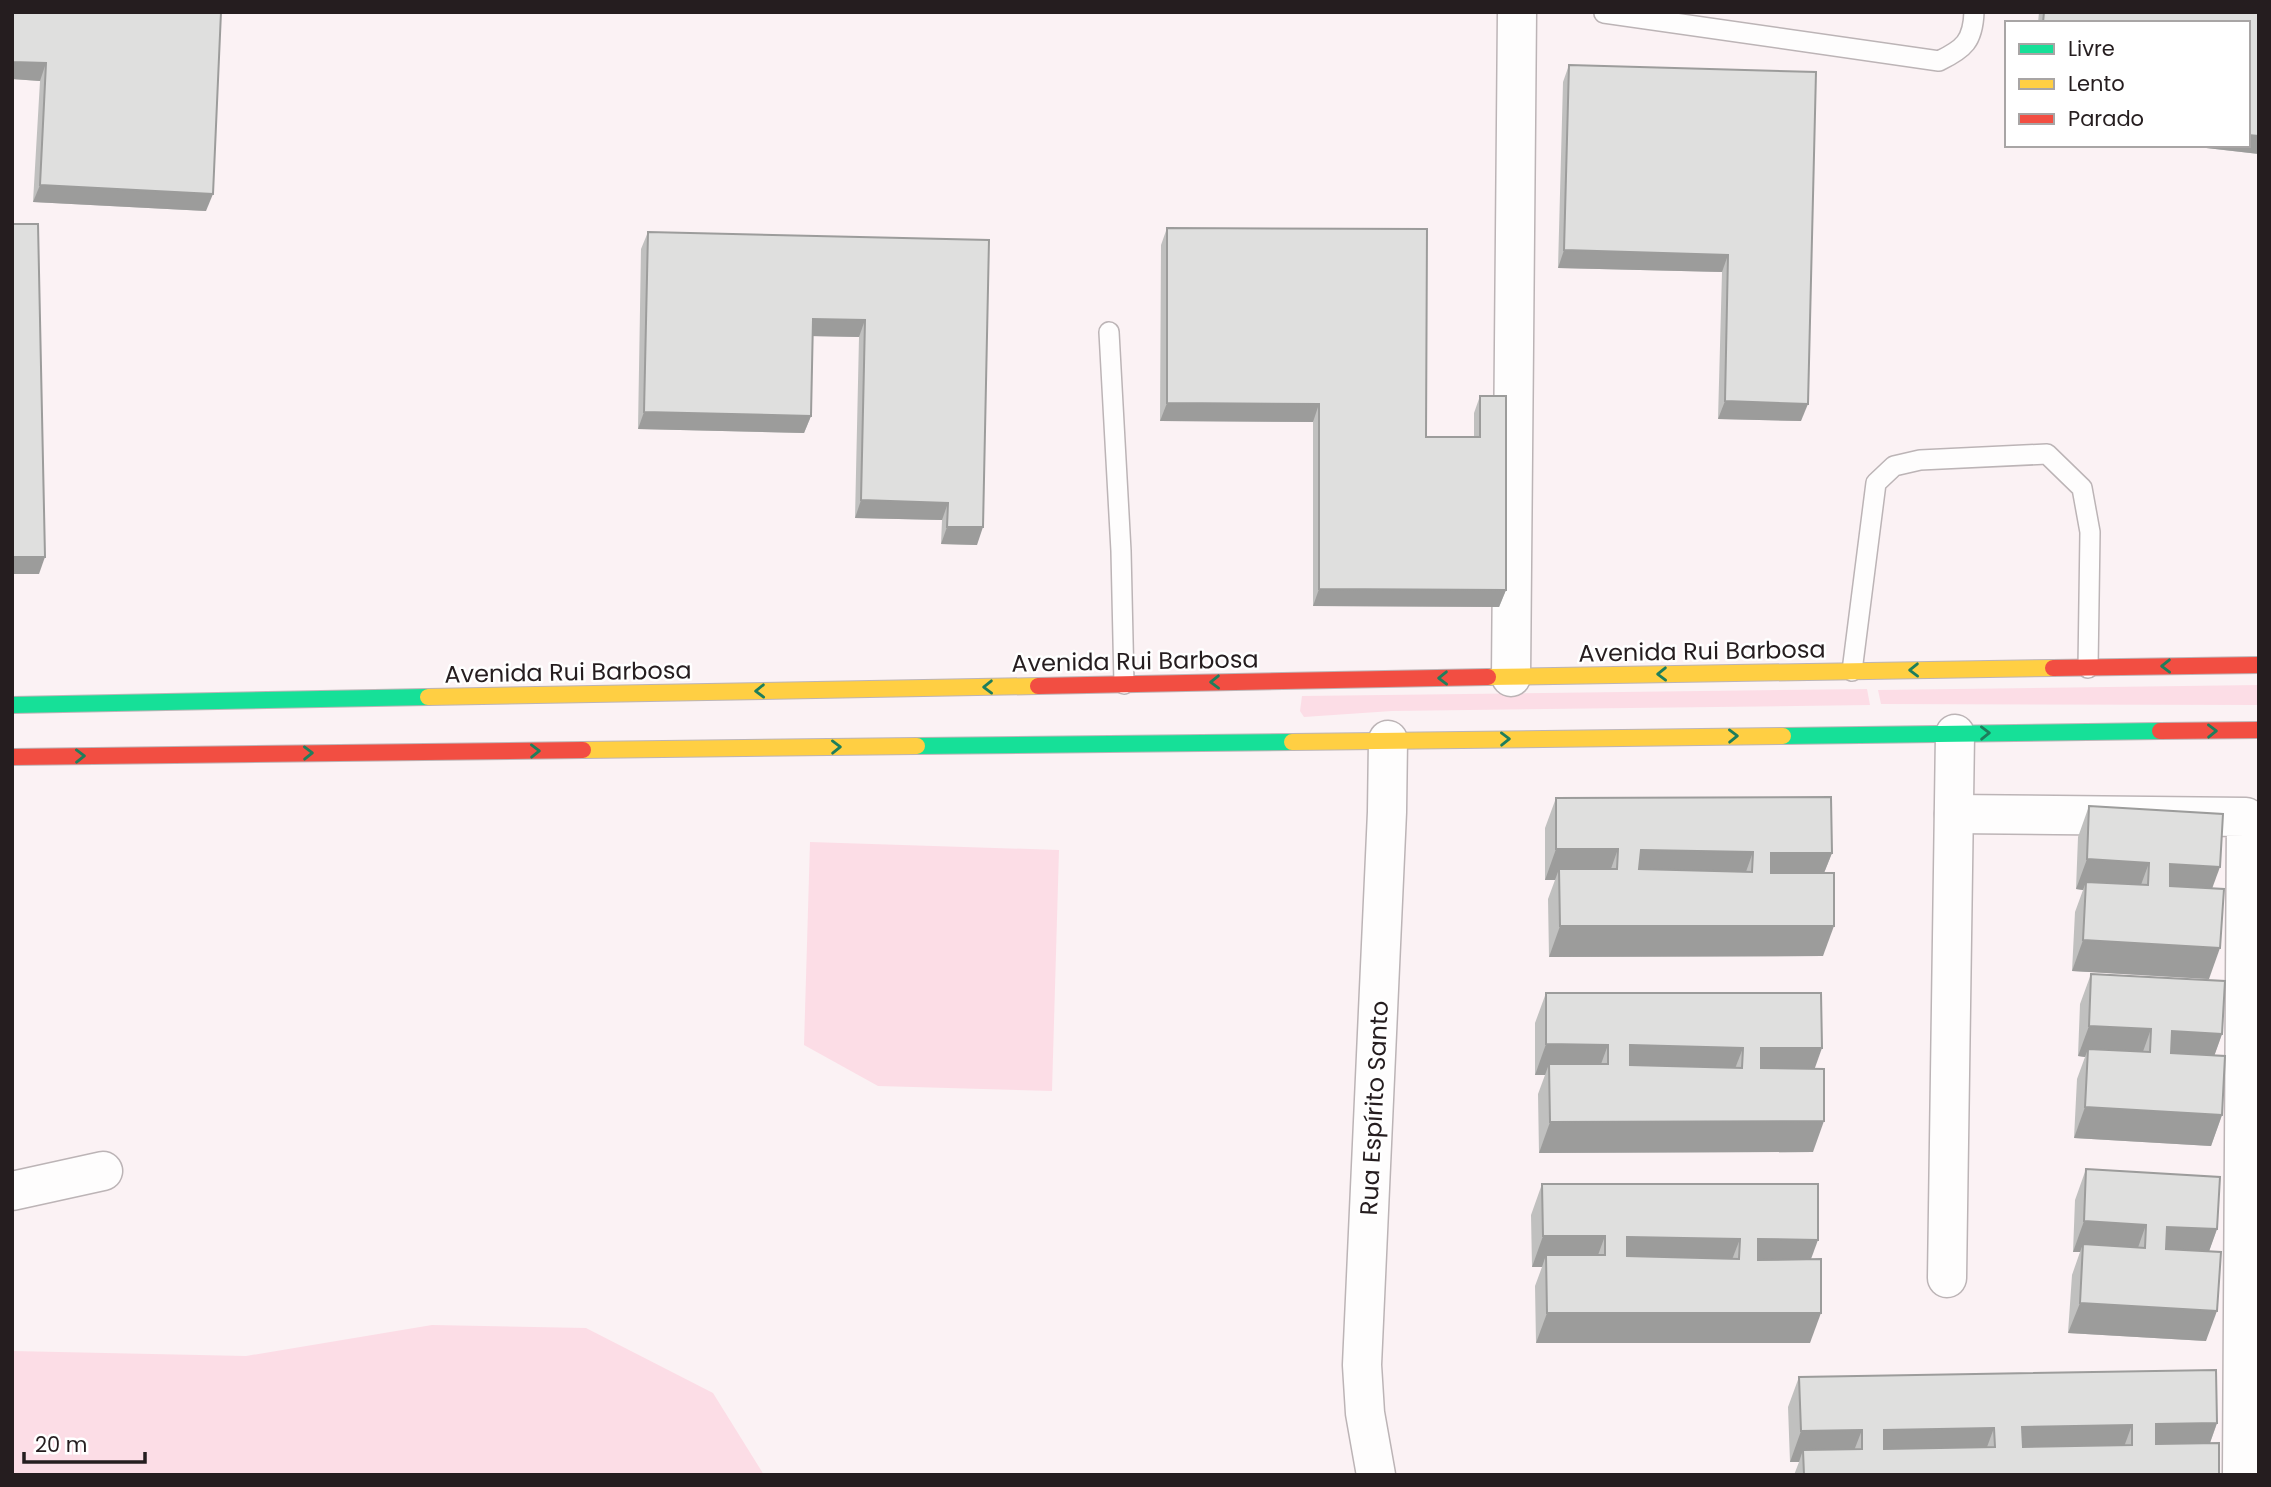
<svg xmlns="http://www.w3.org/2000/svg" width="2271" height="1487" viewBox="0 0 2271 1487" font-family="Poppins,sans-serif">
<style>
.green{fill:#fcdde6}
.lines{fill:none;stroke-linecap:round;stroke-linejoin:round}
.lane-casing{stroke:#bcb4b6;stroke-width:22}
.street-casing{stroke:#bcb4b6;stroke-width:41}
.fast-casing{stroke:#bcb4b6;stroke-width:18}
.slow-casing{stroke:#bcb4b6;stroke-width:18}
.jam-casing{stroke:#bcb4b6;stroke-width:18}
.lane{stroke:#fefdfd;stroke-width:19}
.street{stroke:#fefdfd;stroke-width:38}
.fast{stroke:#16e098;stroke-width:16}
.slow{stroke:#ffcf43;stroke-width:16}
.jam{stroke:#f24e42;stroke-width:16}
.wall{fill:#c0c0bf}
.shaded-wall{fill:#9c9c9b}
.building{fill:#dfdfde;stroke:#9c9c9b;stroke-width:2;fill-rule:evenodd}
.oneway{stroke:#1e7e5c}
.labels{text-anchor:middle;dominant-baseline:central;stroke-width:5;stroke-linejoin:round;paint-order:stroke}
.street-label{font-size:24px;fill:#251d1f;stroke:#fff}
</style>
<rect width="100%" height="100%" fill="#fbf2f4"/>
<g class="green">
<polygon points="2259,685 2259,705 1881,704 1878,690"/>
<polygon points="1867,689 1870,705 1392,711 1304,717 1300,711 1302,696"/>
<polygon points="810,842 1059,850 1052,1091 878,1086 804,1045"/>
<polygon points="432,1325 586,1328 713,1393 764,1475 12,1475 12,1351 246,1356"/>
</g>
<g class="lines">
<g class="lane-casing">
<g id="lane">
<path d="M1604,13l335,48c25,-12 34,-20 35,-49"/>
<polyline points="1109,332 1121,551 1124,684"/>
<polyline points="1852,671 1876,483 1894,466 1920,460 2047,454 2082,488 2090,532 2088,668"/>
</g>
</g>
<g class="street-casing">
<g id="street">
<polyline points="1511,677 1517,12"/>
<polyline points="1954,814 2246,817 2242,1475"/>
<polyline points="12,1191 103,1171"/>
<polyline points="1947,1278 1955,734"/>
<polyline points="1376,1475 1365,1413 1362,1365 1387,812 1388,740"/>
</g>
</g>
<g class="fast-casing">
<g id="fast">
<polyline points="12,705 428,697"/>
<polyline points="1783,736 2160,731"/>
<polyline points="917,746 1292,742"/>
</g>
</g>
<g class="slow-casing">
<g id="slow">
<polyline points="1488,677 2053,668"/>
<polyline points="428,697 1038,686"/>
<polyline points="1292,742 1783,736"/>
<polyline points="583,750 917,746"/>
</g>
</g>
<g class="jam-casing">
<g id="jam">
<polyline points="2053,668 2259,665"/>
<polyline points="1038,686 1488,677"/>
<polyline points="2160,731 2259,730"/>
<polyline points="12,757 583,750"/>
</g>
</g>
<use href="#lane" class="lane"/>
<use href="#street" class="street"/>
<use href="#fast" class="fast"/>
<use href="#slow" class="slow"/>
<use href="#jam" class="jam"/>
</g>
<g class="wall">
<polygon points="12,12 206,211 33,202 40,81 12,79"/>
<polygon points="2039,12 2259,12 2259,154 2180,145 2248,23 2038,23"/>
<polygon points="1569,65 1816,72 1801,421 1718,419 1722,272 1558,268 1563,82"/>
<polygon points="1167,228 1426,437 1474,437 1474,413 1480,396 1506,590 1499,607 1313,606 1313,422 1160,421 1161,245"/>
<polygon points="648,232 989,240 977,545 941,544 942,520 855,518 859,337 813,336 811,416 804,433 638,429 641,249"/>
<polygon points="1556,798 1832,853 1824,873 1823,956 1549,957 1548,899 1555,880 1545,880 1545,828"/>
<polygon points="2089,806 2212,889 2209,979 2072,971 2075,912 2083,890 2076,889 2078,837"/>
<polygon points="2091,974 2222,1034 2214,1056 2222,1115 2211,1146 2074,1138 2077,1079 2085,1057 2078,1056 2080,1004"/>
<polygon points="1546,993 1815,1068 1813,1152 1539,1153 1538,1094 1545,1075 1535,1075 1535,1023"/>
<polygon points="2086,1169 2217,1229 2209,1251 2206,1341 2068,1333 2072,1275 2080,1252 2073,1252 2075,1200"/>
<polygon points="1542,1184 1811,1259 1810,1343 1536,1343 1535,1286 1542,1267 1532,1267 1531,1215"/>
<polygon points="1799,1377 2217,1423 2210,1443 2219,1475 1794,1475 1799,1462 1790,1462 1788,1407"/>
</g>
<g class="shaded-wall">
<polygon points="12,62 46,63 40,81 12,79"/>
<polygon points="2248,135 2259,136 2259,154 2180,145 2248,145"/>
<polygon points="40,185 213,194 206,211 33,202"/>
<polygon points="1564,250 1728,255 1722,272 1558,268"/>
<polygon points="813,319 865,320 859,337 807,336"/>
<polygon points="1725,401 1808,404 1801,421 1718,419"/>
<polygon points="1167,403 1319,404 1313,422 1160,421"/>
<polygon points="644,412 811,416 804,433 638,429"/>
<polygon points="861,500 948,503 942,520 855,518"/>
<polygon points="947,527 983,527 977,545 941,544"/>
<polygon points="12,557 45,557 39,574 12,574"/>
<polygon points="1319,589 1506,590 1499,607 1313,606"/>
<polygon points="1556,849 1618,849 1607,880 1559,869 1555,880 1545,880"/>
<polygon points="1641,850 1753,852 1742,883 1630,880"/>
<polygon points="1771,853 1832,853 1820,883 1759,884"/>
<polygon points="2087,859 2149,863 2138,893 2086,882 2083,890 2076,889"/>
<polygon points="2170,864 2220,867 2209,897 2159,895"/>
<polygon points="1560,926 1834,926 1823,956 1549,957"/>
<polygon points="2083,940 2220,948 2209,979 2072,971"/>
<polygon points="2089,1026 2151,1029 2140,1060 2088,1049 2085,1057 2078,1056"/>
<polygon points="2172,1031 2222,1034 2211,1065 2161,1061"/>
<polygon points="1546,1044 1608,1045 1597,1075 1549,1064 1545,1075 1535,1075"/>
<polygon points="1630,1045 1743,1048 1731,1079 1619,1076"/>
<polygon points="1761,1048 1822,1048 1811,1079 1750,1079"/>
<polygon points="2085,1107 2222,1115 2211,1146 2074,1138"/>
<polygon points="1824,1121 1813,1152 1539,1153 1550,1122"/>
<polygon points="2084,1221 2146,1225 2135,1256 2083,1244 2080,1252 2073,1252"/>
<polygon points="2167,1227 2217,1229 2206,1260 2156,1257"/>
<polygon points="1543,1236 1605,1236 1594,1266 1546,1255 1542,1267 1532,1267"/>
<polygon points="1627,1237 1740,1239 1728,1270 1616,1267"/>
<polygon points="1758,1239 1818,1240 1807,1270 1747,1270"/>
<polygon points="2080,1303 2217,1311 2206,1341 2068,1333"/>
<polygon points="1547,1313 1821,1313 1810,1343 1536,1343"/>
<polygon points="2217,1423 2206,1454 2145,1455 2156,1424"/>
<polygon points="2132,1425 2121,1455 2011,1458 2022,1427"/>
<polygon points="1994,1428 1983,1458 1873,1460 1884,1430"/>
<polygon points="1862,1430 1850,1461 1803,1450 1799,1462 1790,1462 1801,1431"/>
</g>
<g class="building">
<polygon points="12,12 221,12 213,194 40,185 46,63 12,62"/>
<polygon points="2044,12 2259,12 2259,136 2248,135 2248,23 2043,23"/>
<polygon points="1569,65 1816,72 1808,404 1725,401 1728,255 1564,250"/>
<polygon points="12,224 38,224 45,557 12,557"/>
<polygon points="1167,228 1427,229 1426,437 1480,437 1480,396 1506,396 1506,590 1319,589 1319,404 1167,403"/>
<polygon points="648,232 989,240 983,527 947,527 948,503 861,500 865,320 813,319 811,416 644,412"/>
<path d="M1831,797l1,56h-61v20h63v53h-274l-1,-57h58l1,-20h-62v-51zM1641,850l112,2 -1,20 -113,-3z"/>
<polygon points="2089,806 2223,814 2220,867 2170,864 2170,886 2224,889 2220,948 2083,940 2086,882 2148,885 2149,863 2087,859"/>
<polygon points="2091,974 2225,981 2222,1034 2172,1031 2171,1053 2225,1056 2222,1115 2085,1107 2088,1049 2150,1052 2151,1029 2089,1026"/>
<path d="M1546,993h275l1,55h-61v20l63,1v52l-274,1 -1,-58h59v-19l-62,-1zM1630,1045l113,3 -1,20 -112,-3z"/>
<polygon points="2086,1169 2220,1177 2217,1229 2167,1227 2166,1249 2221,1252 2217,1311 2080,1303 2083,1244 2145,1248 2146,1225 2084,1221"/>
<path d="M1542,1184h276v56l-60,-1v21l63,-1v54h-274l-1,-58h59v-19h-62zM1627,1237l113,2 -1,20 -112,-3z"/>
<path d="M2216,1370l1,53 -61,1v20l63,-1v32h-415l-1,-25 59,-1v-19l-61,1 -2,-54zM2132,1425v20l-109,2 -1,-20zM1994,1428l1,19 -111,2v-19z"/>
</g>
<defs><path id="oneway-chevron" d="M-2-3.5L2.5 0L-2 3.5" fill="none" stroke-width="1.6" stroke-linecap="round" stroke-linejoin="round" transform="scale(1.75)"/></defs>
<g class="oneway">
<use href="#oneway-chevron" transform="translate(2166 666) rotate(179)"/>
<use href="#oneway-chevron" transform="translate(1914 670) rotate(179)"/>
<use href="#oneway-chevron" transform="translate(1662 674) rotate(179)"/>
<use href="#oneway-chevron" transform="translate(1443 678) rotate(179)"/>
<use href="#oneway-chevron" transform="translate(1215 682) rotate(179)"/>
<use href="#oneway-chevron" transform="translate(988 687) rotate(179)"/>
<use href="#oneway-chevron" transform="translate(760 691) rotate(179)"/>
<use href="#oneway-chevron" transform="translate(2212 731) rotate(-1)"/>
<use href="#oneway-chevron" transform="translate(1985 733) rotate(-1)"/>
<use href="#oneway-chevron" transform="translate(1733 736) rotate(-1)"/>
<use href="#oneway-chevron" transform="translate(1505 739) rotate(-1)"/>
<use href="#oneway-chevron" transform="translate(836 747) rotate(-1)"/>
<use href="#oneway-chevron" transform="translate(535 751) rotate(-1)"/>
<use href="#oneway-chevron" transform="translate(308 753) rotate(-1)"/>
<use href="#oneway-chevron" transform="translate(80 756) rotate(-1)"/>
</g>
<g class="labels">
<g class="street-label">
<text transform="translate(1702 651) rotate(-1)">Avenida Rui Barbosa</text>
<text transform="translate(1135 661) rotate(-1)">Avenida Rui Barbosa</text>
<text transform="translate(568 672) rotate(-1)">Avenida Rui Barbosa</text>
<text transform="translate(1374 1108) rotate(-87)">Rua Espírito Santo</text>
</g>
</g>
<rect width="2271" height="1487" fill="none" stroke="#251d1f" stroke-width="28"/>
<rect x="2005" y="21" width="245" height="126" fill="#ffffff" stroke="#a8a5a5" stroke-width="2"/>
<rect x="2019" y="44" width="35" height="10" fill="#16e098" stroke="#a8a5a5" stroke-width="2"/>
<text x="2068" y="56" font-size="21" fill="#251d1f">Livre</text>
<rect x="2019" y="79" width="35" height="10" fill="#ffcf43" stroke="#a8a5a5" stroke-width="2"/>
<text x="2068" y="91" font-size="21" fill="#251d1f">Lento</text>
<rect x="2019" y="114" width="35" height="10" fill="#f24e42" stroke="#a8a5a5" stroke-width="2"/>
<text x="2068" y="126" font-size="21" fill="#251d1f">Parado</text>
<path d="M24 1452v10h121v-10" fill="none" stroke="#251d1f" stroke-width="3.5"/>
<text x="35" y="1452" font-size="21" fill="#251d1f" stroke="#ffffff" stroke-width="5" paint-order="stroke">20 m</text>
</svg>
